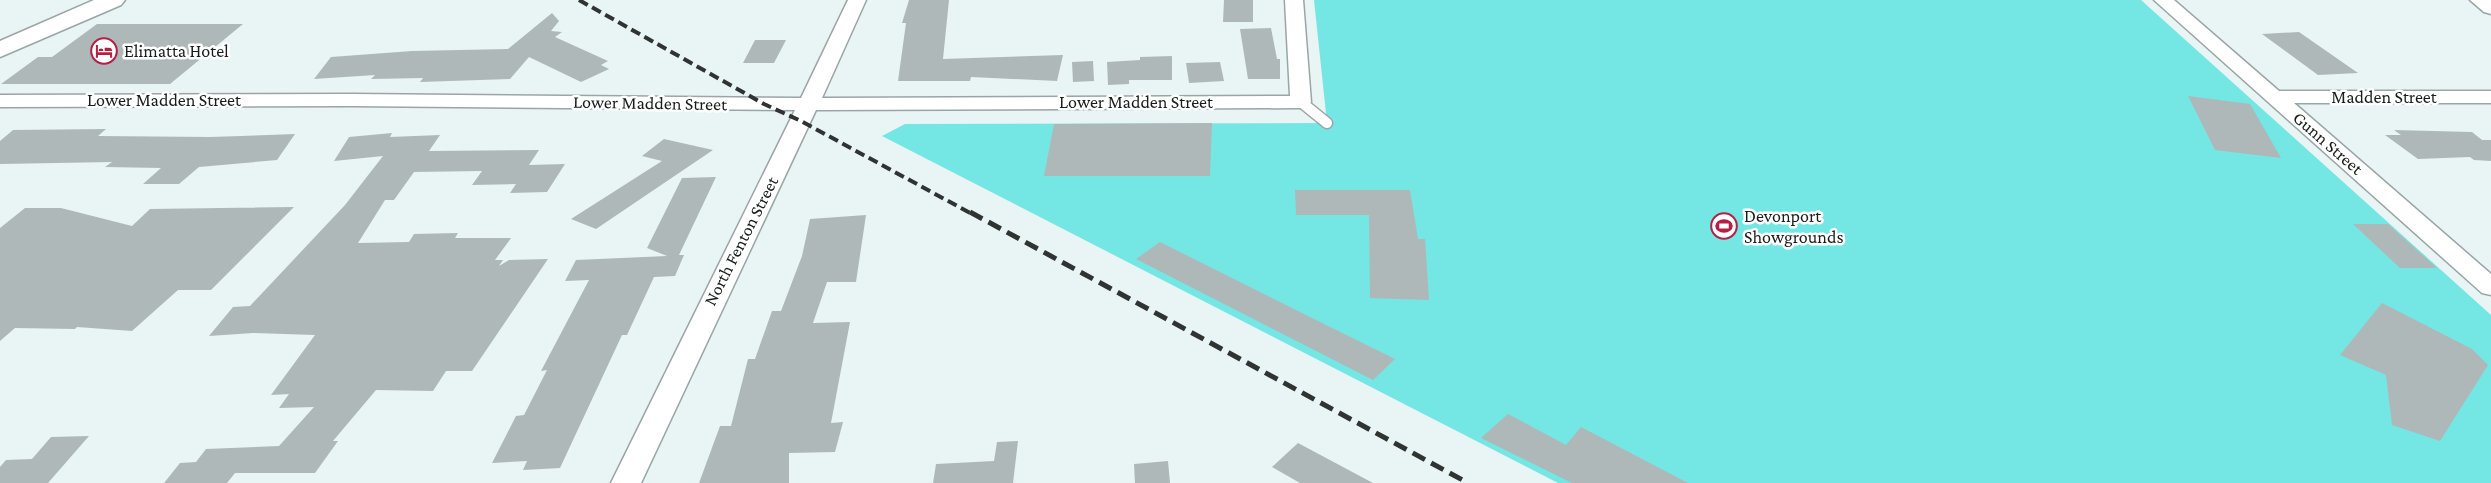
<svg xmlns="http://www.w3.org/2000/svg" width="2491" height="483" viewBox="0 0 2491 483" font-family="'Crimson Pro',serif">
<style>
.green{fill:#74e6e4}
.building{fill:#aeb8b8}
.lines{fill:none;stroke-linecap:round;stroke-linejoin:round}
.service-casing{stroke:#9ba5a5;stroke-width:13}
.minor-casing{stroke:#9ba5a5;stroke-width:3}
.tertiary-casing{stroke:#9ba5a5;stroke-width:3}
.service{stroke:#fff;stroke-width:10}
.minor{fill:#fff;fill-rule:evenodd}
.tertiary{fill:#fff;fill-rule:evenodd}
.rail-far1{stroke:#2f3433;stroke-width:4;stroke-dasharray:10 5;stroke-linecap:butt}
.rail{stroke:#2f3433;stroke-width:5;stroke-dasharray:14 7;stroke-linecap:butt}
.labels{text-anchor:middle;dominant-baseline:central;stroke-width:5;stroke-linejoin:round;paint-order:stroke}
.poi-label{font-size:18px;fill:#181c1b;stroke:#fff;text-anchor:start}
.street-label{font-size:18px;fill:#181c1b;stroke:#fff}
</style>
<rect width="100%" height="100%" fill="#e9f4f4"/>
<polygon class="green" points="1314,0 2141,0 2491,315 2491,483 1558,483 882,136 905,124 1327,123"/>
<g class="building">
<polygon points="909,0 949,0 943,59 1063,55 1057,81 971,77 970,81 898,81 906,23 902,23"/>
<polygon points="1224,0 1253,0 1253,22 1223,22"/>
<polygon points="552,13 559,21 551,31 562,32 555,37 608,61 601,65 609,69 581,82 529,57 510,79 420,82 423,78 371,79 375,75 314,79 331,57 412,51 508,49"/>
<polygon points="97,24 243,24 170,84 1,84 38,57 52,57"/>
<polygon points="1271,28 1277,59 1280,59 1280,79 1248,79 1240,29"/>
<polygon points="2299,32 2358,73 2318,75 2262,34"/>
<polygon points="755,40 786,40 774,63 743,63"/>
<polygon points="1172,56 1172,80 1129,80 1129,84 1108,85 1107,62 1140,60 1140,57"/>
<polygon points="1093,61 1094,81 1073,82 1072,62"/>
<polygon points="1220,62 1224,81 1189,83 1186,63"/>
<polygon points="2188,96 2250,104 2281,158 2215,150"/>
<polygon points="1212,123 1210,176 1044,176 1054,124"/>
<polygon points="106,129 98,136 210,137 295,134 277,160 199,167 179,184 143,184 161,168 105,167 112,162 0,164 0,141 13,130"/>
<polygon points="2394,130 2472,132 2482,140 2491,140 2491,161 2474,160 2470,157 2418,159 2385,135 2401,135"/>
<polygon points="392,133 390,137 440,135 429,151 539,150 529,165 565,164 547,192 510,193 516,184 472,185 482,171 414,172 394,200 385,200 358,243 409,242 414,234 458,233 455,238 511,238 495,260 503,260 499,266 509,260 548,259 472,371 446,371 433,391 376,390 333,441 338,441 315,473 235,473 227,483 164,483 180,463 196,462 206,449 279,446 314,407 279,408 289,394 271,395 315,335 253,333 209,336 233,307 250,306 345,205 383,156 334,161 349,137"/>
<polygon points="664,139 713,150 596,229 571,219 662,161 642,156"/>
<polygon points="716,177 679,255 684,255 675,276 654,277 627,335 622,335 560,468 523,470 527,461 492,463 516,416 524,415 547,370 541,371 589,280 565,281 576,260 667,256 647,248 682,178"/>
<polygon points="1295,190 1410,190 1418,239 1425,239 1429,300 1370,298 1369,215 1296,215"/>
<polygon points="294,207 211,290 178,290 132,331 77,327 75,329 15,328 0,341 0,228 25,208 61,208 132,226 150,209"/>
<polygon points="866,215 856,282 827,282 813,323 850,322 831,423 843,422 835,452 789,453 789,483 699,483 720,426 731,426 748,359 755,359 772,311 781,311 802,256 810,219"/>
<polygon points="2353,224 2388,224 2437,268 2400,268"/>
<polygon points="1160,242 1310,317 1395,359 1373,380 1136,259"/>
<polygon points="2382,303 2472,349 2488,365 2440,441 2392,425 2386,375 2340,355"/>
<polygon points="1508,414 1566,445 1581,427 1688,483 1572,483 1481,438"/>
<polygon points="89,436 48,483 0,483 0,467 6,460 32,459 51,437"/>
<polygon points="1018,441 1013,483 933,483 936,464 994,461 997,442"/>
<polygon points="1298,443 1373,483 1300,483 1272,467"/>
<polygon points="1168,461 1170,483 1135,483 1134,464"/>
</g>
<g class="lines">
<g class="service-casing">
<polyline id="service" points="1301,102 1327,123"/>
</g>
<g class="minor-casing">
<g id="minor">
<polygon points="848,0 866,0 822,98 1290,96 1285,0 1303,0 1311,102 1308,106 1301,108 816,110 641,483 611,483 795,110 352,106 0,107 0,95 352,94 801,98"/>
<polygon points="2154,0 2174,0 2279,91 2491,91 2491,103 2294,103 2491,274 2491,295 2482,293"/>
<polygon points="2470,0 2491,0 2491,14 2484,12"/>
</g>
</g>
<g class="tertiary-casing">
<polygon id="tertiary" points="94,0 125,0 121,5 0,57 0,41"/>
</g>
<use href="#service" class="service"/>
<use href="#minor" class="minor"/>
<use href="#tertiary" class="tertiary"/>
<polyline class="rail-far1" points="579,0 764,104 801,121 972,214"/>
<polyline class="rail" points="970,212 1468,483"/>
</g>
<defs>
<g id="hotel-ring" transform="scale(1.35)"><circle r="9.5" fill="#fff" stroke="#b32044" stroke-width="1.5"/><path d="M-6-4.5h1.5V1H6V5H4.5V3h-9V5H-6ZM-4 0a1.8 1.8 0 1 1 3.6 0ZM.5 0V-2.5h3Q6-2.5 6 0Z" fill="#b32044"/></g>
<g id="stadium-ring" transform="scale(1.35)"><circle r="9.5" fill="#fff" stroke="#b32044" stroke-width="1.5"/><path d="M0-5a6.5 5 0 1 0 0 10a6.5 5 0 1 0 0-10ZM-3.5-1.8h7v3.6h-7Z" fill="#b32044"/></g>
</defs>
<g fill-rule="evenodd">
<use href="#hotel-ring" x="104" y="51"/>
<use href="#stadium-ring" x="1724" y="226"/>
</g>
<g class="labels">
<g class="poi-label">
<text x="124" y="51">Elimatta Hotel</text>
<text x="1744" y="216">Devonport<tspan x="1744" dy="21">Showgrounds</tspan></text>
</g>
<g class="street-label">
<text x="2384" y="97">Madden Street</text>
<text x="164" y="100">Lower Madden Street</text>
<text x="1136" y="102">Lower Madden Street</text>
<text transform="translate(650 103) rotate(1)">Lower Madden Street</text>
<text transform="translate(2328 143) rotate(41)">Gunn Street</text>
<text transform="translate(741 241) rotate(-63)">North Fenton Street</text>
</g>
</g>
</svg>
